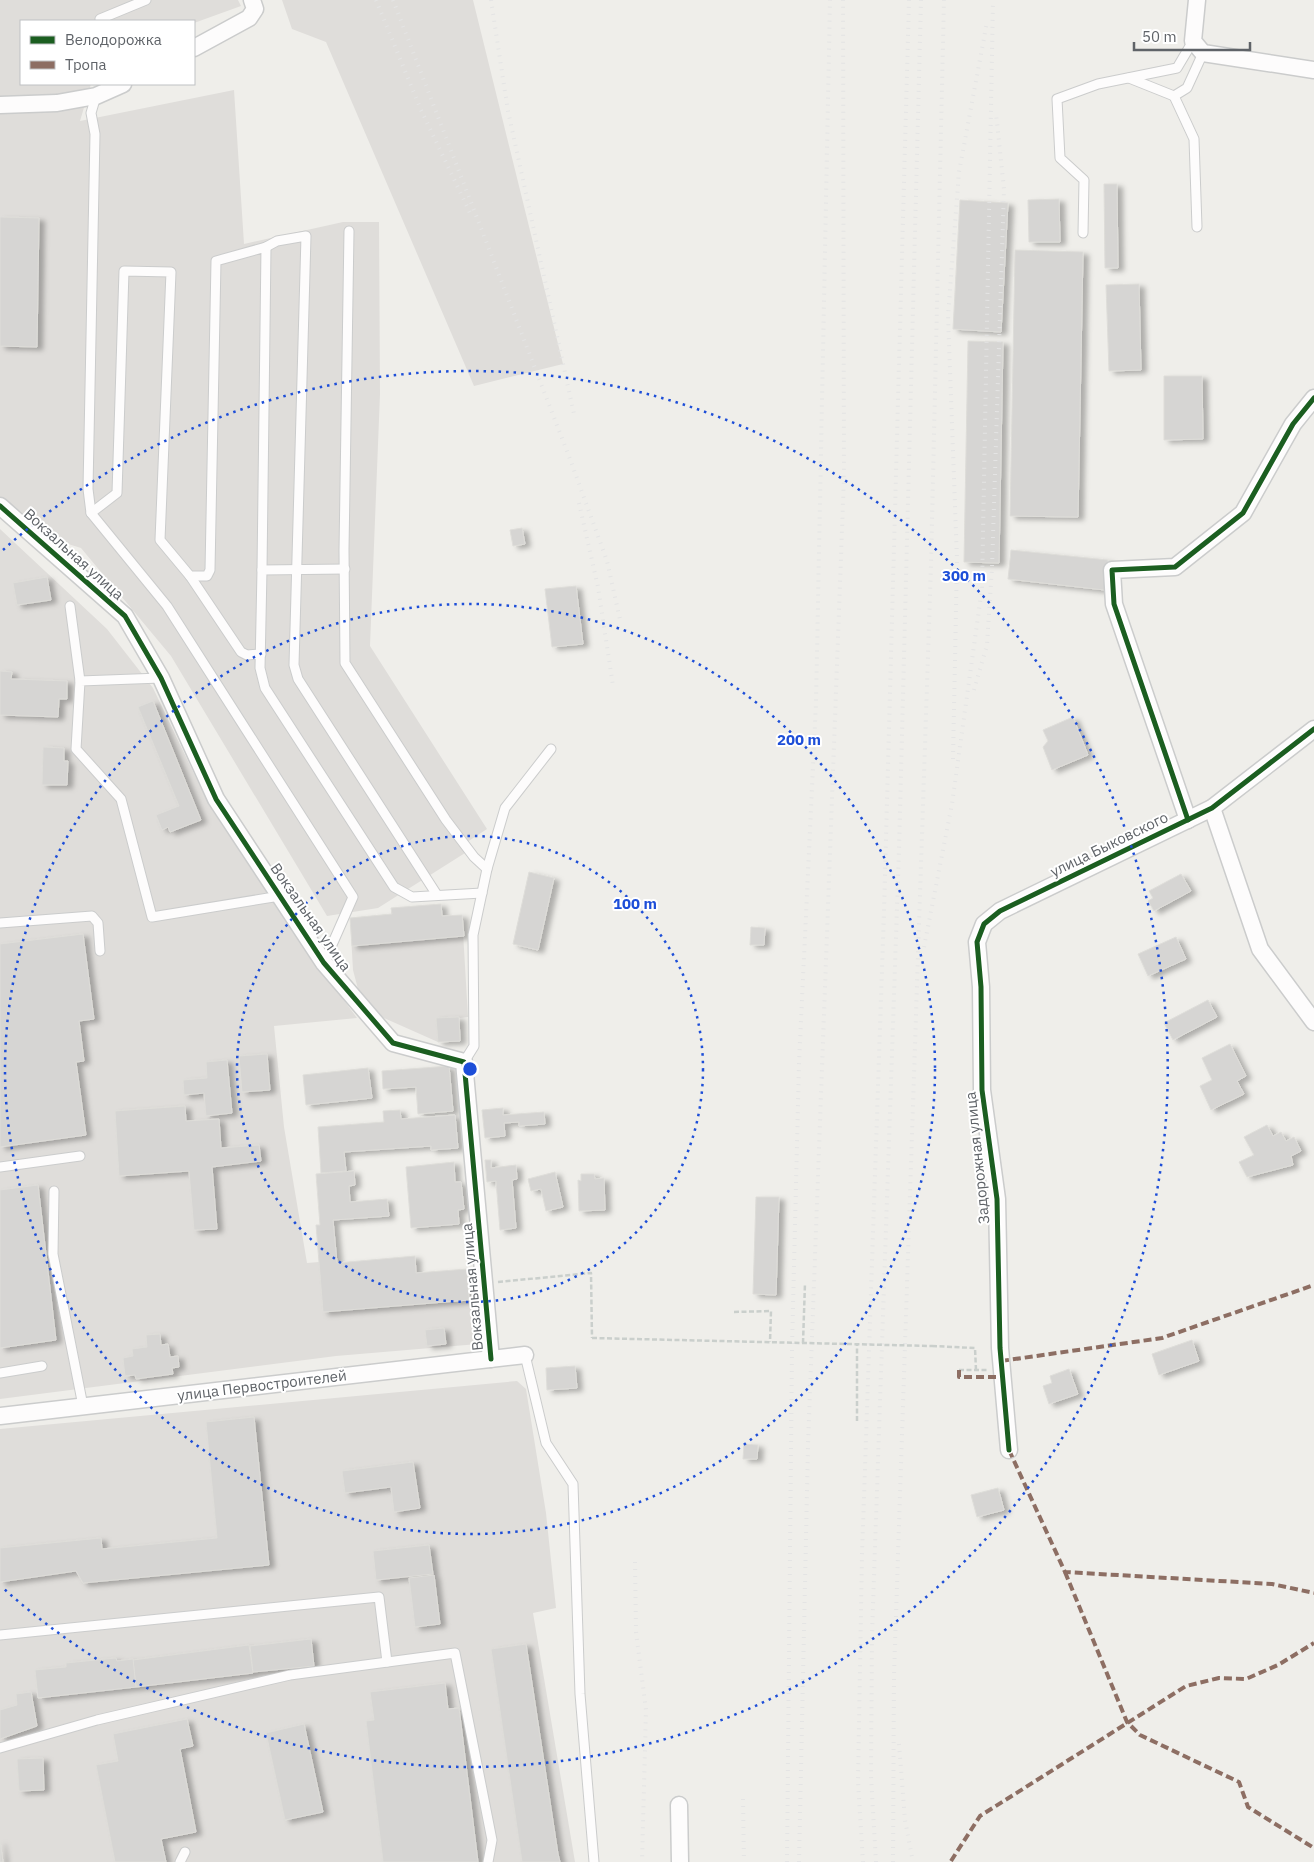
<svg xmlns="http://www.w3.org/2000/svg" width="1314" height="1862" viewBox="0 0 1314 1862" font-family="'IBM Plex Sans',sans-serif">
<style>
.industrial{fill:#dfddda}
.building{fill:#d6d5d3;stroke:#deddd9;filter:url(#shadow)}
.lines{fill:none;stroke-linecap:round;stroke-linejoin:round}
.lane-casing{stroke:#cbcccc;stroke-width:11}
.street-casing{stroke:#cbcccc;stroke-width:19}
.path{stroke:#cacfcc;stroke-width:2.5;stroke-dasharray:5 2.5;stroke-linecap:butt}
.lane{stroke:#fdfcfc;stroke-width:9}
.street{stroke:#fdfcfc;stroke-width:16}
.rail{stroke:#e4e4e4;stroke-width:4;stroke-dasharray:1 6;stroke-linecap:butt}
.path-bridge{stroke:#cacfcc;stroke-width:2.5;stroke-dasharray:5 2.5;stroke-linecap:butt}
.quiet{stroke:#8d6e63;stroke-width:4;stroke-dasharray:8 4;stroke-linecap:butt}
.cycleway-casing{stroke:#fff;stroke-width:8}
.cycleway{stroke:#1b5e20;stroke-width:5}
.ring{fill:none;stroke:#1d4ed8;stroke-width:2.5;stroke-dasharray:2.5 5}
.labels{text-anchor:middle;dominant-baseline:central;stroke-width:4;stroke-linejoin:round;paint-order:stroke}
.street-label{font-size:15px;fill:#5f6368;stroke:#fff}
.centre{fill:#1d4ed8;stroke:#fff;stroke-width:2.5}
.ring-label{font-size:15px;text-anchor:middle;font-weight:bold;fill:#1d4ed8;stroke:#fff;stroke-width:4;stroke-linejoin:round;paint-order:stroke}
</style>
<defs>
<filter id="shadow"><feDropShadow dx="5.5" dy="3" stdDeviation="2.5" flood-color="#0004"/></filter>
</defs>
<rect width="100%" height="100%" fill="#efeeea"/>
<g class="industrial">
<polygon points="0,0 238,0 241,6 194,23 194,21 21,21 21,84 91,84 80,121 234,90 244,244 343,222 379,222 380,394 370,646 487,829 461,846 465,853 378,908 327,916 171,656 81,548 65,543 0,497"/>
<polygon points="282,0 473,0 563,364 474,386 326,42 292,29"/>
<polygon points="0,529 107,629 153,688 209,805 287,923 357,1018 274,1026 284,1127 307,1263 319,1262 323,1312 474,1299 478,1344 336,1356 0,1399"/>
<polygon points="441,904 442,916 462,915 468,1017 459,1018 460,1041 438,1042 384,1018 367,1005 358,989 353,970 350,918 391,914 391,908"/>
<polygon points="517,1381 526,1389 546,1513 556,1608 533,1613 575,1862 0,1862 0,1429"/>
</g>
<g class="building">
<polygon points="1104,184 1117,184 1118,268 1105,268"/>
<polygon points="1059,199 1060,242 1029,242 1028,200"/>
<polygon points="960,200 1008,203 1001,332 953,329"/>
<polygon points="0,217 39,218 37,347 0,346"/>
<polygon points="1015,250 1083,252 1078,517 1010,516"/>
<polygon points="1139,284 1141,370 1109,371 1106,285"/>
<polygon points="968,341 1003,342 999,563 964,562"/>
<polygon points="1164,376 1202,376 1203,439 1164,440"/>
<polygon points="522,528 525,544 513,546 510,530"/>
<polygon points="1011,550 1108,560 1105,590 1008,579"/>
<polygon points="47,577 51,600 17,605 13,583"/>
<polygon points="576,586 583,644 552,647 545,589"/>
<polygon points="0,671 12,672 11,679 67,681 67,699 59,699 58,717 0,715"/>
<polygon points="153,701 201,820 170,832 168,827 162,830 156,815 179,806 138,707"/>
<polygon points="1073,717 1088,755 1052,770 1043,747 1048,741 1043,730"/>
<polygon points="43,747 64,748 64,761 68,761 67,785 42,785"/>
<polygon points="529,872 554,878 538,950 513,944"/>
<polygon points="1181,874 1191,891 1154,911 1148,901 1153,898 1149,891"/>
<polygon points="441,904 442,916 462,915 464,936 352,946 350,918 392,914 391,908"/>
<polygon points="751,927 765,928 764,945 750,945"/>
<polygon points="83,934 94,1019 79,1021 84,1061 76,1062 86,1135 0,1147 0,944"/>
<polygon points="1176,937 1186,959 1148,976 1138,954"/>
<polygon points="1208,1000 1217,1017 1173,1040 1164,1023"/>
<polygon points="459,1017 460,1041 438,1042 436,1018"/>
<polygon points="1230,1044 1246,1076 1237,1081 1244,1094 1211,1110 1200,1086 1212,1080 1202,1058"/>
<polygon points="267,1054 270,1090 242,1092 239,1056"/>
<polygon points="227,1060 232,1113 206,1116 204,1093 184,1095 183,1080 207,1078 206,1062"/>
<polygon points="449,1066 453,1111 418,1114 416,1087 383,1089 382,1071"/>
<polygon points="368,1068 372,1098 306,1105 303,1075"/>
<polygon points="185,1106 186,1121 219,1119 221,1148 259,1145 261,1161 212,1167 217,1229 194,1230 189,1171 119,1176 115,1111"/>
<polygon points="503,1108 503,1115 544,1112 545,1124 519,1126 519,1122 504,1123 505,1136 485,1138 482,1110"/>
<polygon points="400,1110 401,1119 455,1115 458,1148 431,1150 431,1146 344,1152 346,1171 321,1173 318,1127 384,1122 383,1111"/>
<polygon points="1267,1125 1273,1136 1281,1132 1286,1141 1294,1137 1301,1151 1291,1156 1293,1165 1247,1177 1239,1162 1254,1155 1244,1137"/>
<polygon points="485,1160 491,1160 491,1168 516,1165 517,1179 512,1180 516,1228 500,1230 496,1181 487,1182"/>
<polygon points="454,1162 455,1182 461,1182 464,1209 458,1210 459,1224 411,1228 406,1167"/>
<polygon points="354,1171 355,1185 349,1186 350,1202 387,1199 389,1216 333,1220 337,1263 415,1256 416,1273 467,1269 469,1300 323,1312 316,1225 320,1225 316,1174"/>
<polygon points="555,1172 563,1207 546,1211 541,1189 531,1191 528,1179"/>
<polygon points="581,1174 594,1174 595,1179 604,1178 605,1210 579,1211 578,1180 581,1181"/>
<polygon points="38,1185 56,1340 0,1348 0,1190"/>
<polygon points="756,1197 779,1197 776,1295 753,1294"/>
<polygon points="444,1328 446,1344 427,1346 425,1330"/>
<polygon points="160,1334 161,1345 168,1344 170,1357 178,1356 179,1367 172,1368 173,1374 136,1379 135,1375 125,1376 123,1358 133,1356 132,1349 147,1347 146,1335"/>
<polygon points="1192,1340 1199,1361 1159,1375 1152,1354"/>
<polygon points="575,1366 577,1388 547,1390 546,1368"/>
<polygon points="1069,1369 1078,1394 1049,1404 1043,1386 1052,1383 1050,1376"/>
<polygon points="254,1417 269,1565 83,1583 76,1571 0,1582 0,1548 101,1538 102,1549 217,1538 206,1422"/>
<polygon points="744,1444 758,1445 757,1459 743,1459"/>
<polygon points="413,1462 420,1508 394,1512 391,1487 345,1493 342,1471"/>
<polygon points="998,1488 1004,1510 977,1517 971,1495"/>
<polygon points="429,1545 433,1574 376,1580 373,1551"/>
<polygon points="434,1575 440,1624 415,1627 409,1578"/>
<polygon points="311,1639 314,1666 253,1672 250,1646"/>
<polygon points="526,1644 558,1854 560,1862 522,1862 491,1649"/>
<polygon points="249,1645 253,1673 136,1687 133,1660"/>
<polygon points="116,1658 117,1661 133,1659 136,1687 38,1698 35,1670 66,1667 66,1663"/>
<polygon points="445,1683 448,1709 459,1708 478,1862 383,1862 366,1721 374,1720 370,1692"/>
<polygon points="31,1692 37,1726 0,1739 0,1710 17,1705 16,1694"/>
<polygon points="187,1719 193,1746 180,1749 196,1832 161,1839 166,1862 115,1862 96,1765 118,1761 113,1734"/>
<polygon points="304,1724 323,1812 285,1820 266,1733"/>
<polygon points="43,1758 44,1790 19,1791 17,1759"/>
<polygon points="0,1841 3,1862 0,1862"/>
</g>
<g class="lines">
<g class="lane-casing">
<g id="lane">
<polyline points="100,19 146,0"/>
<polyline points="1129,78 1174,96 1187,88 1203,53"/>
<polyline points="1174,96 1194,139 1197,227"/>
<polyline points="349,231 344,550 345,663 446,820 474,857 487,869"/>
<polyline points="1083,233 1084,180 1060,158 1057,99 1098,84 1177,68 1193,41"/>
<polyline points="266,247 277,241 306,236 294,665 298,679 437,895"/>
<polyline points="91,513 88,489 95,134 91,113 96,96"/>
<polyline points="345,569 262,570 260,668 265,688 394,887 412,897 482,893"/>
<polyline points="262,570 266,247 216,261 210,570 207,576 190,576 160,540 171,272 124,271 117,493 91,513 167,606 353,897 324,963"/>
<polyline points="190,576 241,652 247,655 261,654"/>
<polyline points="70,606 80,681"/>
<polyline points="161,678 80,681 76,749 121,799 152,917 280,896"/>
<polyline points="0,923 92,916 98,923 100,951"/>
<polyline points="464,1062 474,1046 473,935 487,869 505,808 551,749"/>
<polyline points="0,1167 80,1156"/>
<polyline points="54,1191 53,1254 83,1406"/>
<polyline points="525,1355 546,1443 573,1484 580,1694 594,1862"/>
<polyline points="0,1373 42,1366"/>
<polyline points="0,1635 379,1597 387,1662"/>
<polyline points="0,1748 97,1720 290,1675 455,1653 492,1840 488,1862"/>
<polyline points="180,1862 185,1852"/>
</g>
</g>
<g class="street-casing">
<g id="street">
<polyline points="1197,0 1193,41 1203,53 1314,70"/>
<polyline points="194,48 249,18 255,9 252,0"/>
<polyline points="0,105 57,103 96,96 123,84"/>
<polyline points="0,506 125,616 161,678 216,799 324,963 393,1043 464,1062 491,1359"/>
<polyline points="1212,808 1260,949 1314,1022"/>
<polyline points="1188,820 1114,604 1112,570 1175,567 1243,513 1293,424 1314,398"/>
<polyline points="0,1416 525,1355"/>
<polyline points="1009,1450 1000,1348 997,1199 982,1090 981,987 977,942 984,924 1000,911 1212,808 1314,729"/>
<polyline points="679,1805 680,1862"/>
</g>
</g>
<g class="path">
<polyline points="498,1282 591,1273 592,1338"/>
<polyline points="734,1312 771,1311 770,1342"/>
<polyline points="803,1343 805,1283"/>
<polyline points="932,1346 975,1348 976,1370"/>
<polyline points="959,1370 988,1370"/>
<polyline points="857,1421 857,1344"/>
</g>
<use href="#lane" class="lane"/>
<use href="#street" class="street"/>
<g class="rail">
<polyline points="376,0 421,110 472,217"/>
<polyline points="393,0 570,459 607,561 621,624"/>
<polyline points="491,0 508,111 574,414"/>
<polyline points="579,503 598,587 613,686"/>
<polyline points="974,690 987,645 992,568 1004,189 996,113"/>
<polyline points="953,759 957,560 948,316 959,172 987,22"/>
<polyline points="924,947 952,804 982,588 993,0"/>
<polyline points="635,1562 636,1632 646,1710 642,1862"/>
<polyline points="899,1744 905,1820 913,1862"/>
<polyline points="743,1799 744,1862"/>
<polyline points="787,1862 792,1348 799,1063 816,703 830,0"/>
<polyline points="799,1862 808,1445 844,476 843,0"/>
<polyline points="863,1862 858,1781 862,1555 884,911 909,0"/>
<polyline points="876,1862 871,1776 872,1635 899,850 921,0"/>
<polyline points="893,1862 894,1675 931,565 944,0"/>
</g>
<polyline class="path-bridge" points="592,1338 932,1346"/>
<g class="quiet">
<polyline points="1001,1361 1162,1338 1314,1285"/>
<polyline points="959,1370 959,1377 1002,1377"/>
<polyline points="1009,1450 1065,1572 1272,1584 1314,1593"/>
<polyline points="1065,1572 1127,1722 1140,1735 1239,1782 1248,1807 1314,1848"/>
<polyline points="951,1861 980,1816 1186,1686 1219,1678 1246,1679 1278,1665 1314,1643"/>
</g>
<g class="cycleway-casing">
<g id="cycleway">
<polyline points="0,506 125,616 161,678 216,799 324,963 393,1043 464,1062 491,1359"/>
<polyline points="1188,820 1114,604 1112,570 1175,567 1243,513 1293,424 1314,398"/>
<polyline points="1009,1450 1000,1348 997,1199 982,1090 981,987 977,942 984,924 1000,911 1212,808 1314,729"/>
</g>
</g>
<use href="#cycleway" class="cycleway"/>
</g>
<g class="ring">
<circle cx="470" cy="1069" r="233"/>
<circle cx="470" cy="1069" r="465"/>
<path d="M3 550A698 698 0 1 1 3 1588"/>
</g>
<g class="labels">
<g class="street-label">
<text transform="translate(74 554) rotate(42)">Вокзальная улица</text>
<text transform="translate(1109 844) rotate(-26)">улица Быковского</text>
<text transform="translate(311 917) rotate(55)">Вокзальная улица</text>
<text transform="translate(977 1158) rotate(-96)">Задорожная улица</text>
<text transform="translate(472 1287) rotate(-95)">Вокзальная улица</text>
<text transform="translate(262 1385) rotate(-7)">улица Первостроителей</text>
</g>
</g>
<circle cx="470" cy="1069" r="8" class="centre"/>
<g class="ring-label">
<text x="964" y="581">300 m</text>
<text x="799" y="745">200 m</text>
<text x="635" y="909">100 m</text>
</g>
<rect x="20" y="20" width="175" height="65" fill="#ffffff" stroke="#bfc1c3"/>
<rect x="30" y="36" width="25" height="8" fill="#1b5e20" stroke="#bfc1c3"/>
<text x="65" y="45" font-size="15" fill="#5f6368">Велодорожка</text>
<rect x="30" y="61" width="25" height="8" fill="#8d6e63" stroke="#bfc1c3"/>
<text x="65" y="70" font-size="15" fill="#5f6368">Тропа</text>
<path d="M1134 42v8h116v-8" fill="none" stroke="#5f6368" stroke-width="2.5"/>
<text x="1142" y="42" font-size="15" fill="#5f6368" stroke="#ffffff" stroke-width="4" paint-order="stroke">50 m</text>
</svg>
